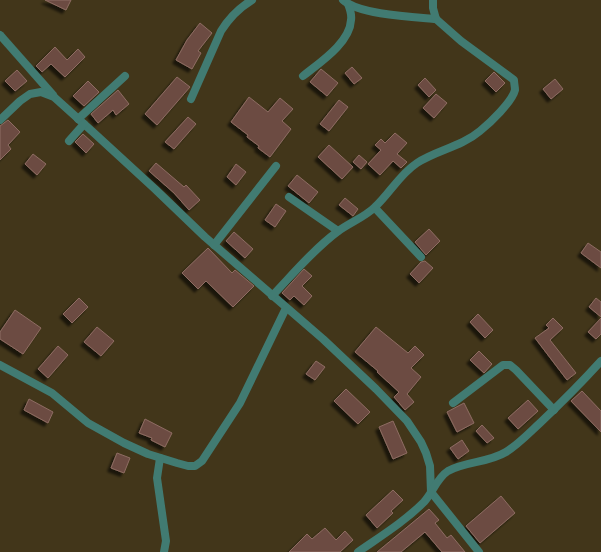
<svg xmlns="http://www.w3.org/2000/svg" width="601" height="552" viewBox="0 0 601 552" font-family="'Alegreya Sans',sans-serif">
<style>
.building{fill:#6c4c43;stroke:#8e6c62;filter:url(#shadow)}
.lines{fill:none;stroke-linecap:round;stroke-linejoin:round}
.minor{stroke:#417b72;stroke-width:8}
</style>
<defs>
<filter id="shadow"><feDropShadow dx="-3.5" dy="3.5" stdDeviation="1" flood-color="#0009"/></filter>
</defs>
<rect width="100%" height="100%" fill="#42361a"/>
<g class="building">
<polygon points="45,0 71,0 66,10"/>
<polygon points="200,23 212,33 198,51 201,53 192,69 176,60 187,40"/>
<polygon points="55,47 67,60 78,49 85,57 65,77 51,64 42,72 36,66"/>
<polygon points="352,67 362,78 354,84 345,73"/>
<polygon points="321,69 338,83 327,96 310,82"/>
<polygon points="17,70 27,81 15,91 5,81"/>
<polygon points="494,72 505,83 496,92 485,81"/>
<polygon points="177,77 190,87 157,125 145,114"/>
<polygon points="425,78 436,90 429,97 418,85"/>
<polygon points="555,79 563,89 551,99 543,89"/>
<polygon points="88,81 99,92 84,106 73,96"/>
<polygon points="118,90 129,104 116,115 113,110 98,123 91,114"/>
<polygon points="436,94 447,103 434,118 423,108"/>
<polygon points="249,97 268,112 280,98 293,109 282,121 291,129 270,157 258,148 259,146 247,137 248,135 231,122"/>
<polygon points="339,100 348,107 329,131 320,124"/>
<polygon points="188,117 196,124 174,149 165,142"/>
<polygon points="8,120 20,132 8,145 11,149 0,160 0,126"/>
<polygon points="395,133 407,143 397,154 407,162 401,168 393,161 380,175 368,164 381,150 375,145 381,139 385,143"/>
<polygon points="83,134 94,144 86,153 75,142"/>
<polygon points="329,145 353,167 342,179 318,157"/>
<polygon points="33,154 46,164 37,175 25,164"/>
<polygon points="359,155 367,162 361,169 353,162"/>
<polygon points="156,163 184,187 186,185 200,200 189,210 174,193 149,171"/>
<polygon points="236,164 246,172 236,185 227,177"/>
<polygon points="297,175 318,192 309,203 288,186"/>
<polygon points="345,198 358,209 353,216 339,205"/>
<polygon points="276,204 286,211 275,227 265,220"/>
<polygon points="429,229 440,241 426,255 415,242"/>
<polygon points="234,232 253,249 245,258 226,241"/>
<polygon points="588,243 601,252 601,268 581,253"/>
<polygon points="208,248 232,273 235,270 254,286 233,307 206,281 198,289 182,273"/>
<polygon points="425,261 433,268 419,283 410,274 421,262"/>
<polygon points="304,269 312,276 302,286 312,296 304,305 294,296 290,300 282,293"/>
<polygon points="79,298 88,307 72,323 63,314"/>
<polygon points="596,298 601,302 601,317 589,307"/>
<polygon points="15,310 41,328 23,354 0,339 0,332"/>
<polygon points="478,314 493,330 485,338 470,322"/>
<polygon points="553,318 563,328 550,340 576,373 567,380 535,338 549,328 546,325"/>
<polygon points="601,318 601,334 596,339 588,332"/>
<polygon points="97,327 114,341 101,356 84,342"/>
<polygon points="376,327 408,353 415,346 424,355 411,368 421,377 407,394 414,402 405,410 394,397 399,392 377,372 378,371 355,352"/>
<polygon points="58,346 68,355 48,378 38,369"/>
<polygon points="479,351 492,364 484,373 470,360"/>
<polygon points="316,361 325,367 315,380 306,374"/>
<polygon points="346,389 370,412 358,424 334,401"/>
<polygon points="582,391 601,411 601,432 571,401"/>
<polygon points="29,399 53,412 48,423 24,410"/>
<polygon points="528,400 538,411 518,429 508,418"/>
<polygon points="464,403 474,423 457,432 447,412"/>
<polygon points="145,419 172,433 165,447 151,440 152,438 139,433"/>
<polygon points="393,421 407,453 393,459 379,427"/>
<polygon points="482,425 494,438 487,443 476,431"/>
<polygon points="462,440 469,451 458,459 450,448"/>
<polygon points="117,453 130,458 124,473 111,468"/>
<polygon points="393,490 403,500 391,511 393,513 377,528 366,515"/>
<polygon points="501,496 515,513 480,543 466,526"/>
<polygon points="429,509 439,520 435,523 447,538 451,535 465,552 442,552 425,532 401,552 377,552"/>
<polygon points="325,528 336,540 345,531 353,540 340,552 289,552 307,534 312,539"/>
</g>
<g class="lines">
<g class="minor">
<path d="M343,0c17,15 70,17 93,19"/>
<polyline points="0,35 53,95"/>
<path d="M303,76c16,-13 47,-33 48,-56 1,-6 -1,-11 -3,-16"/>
<path d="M191,99l30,-68c8,-13 18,-23 31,-31"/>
<polyline points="78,119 125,76"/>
<polyline points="0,120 20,101 30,94 41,92 54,97 94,133 155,189 205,237 323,339 376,389 407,421 421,442 426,453 430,466 431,492 479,552"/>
<polyline points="69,141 84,124"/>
<polyline points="289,197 338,231"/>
<polyline points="375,208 421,257"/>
<polyline points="214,245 276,166"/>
<path d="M272,296c21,-22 41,-46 65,-64 12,-9 28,-15 38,-25 15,-14 25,-33 42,-44 20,-13 44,-16 63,-32 10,-8 32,-29 35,-41 0,-3 -1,-7 -1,-10l-53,-39 -25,-22 -3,-11v-8"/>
<polyline points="0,365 52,393 88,423 124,443 148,454 177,463 188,466 195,466 202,461 240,403 286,308"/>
<polyline points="453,403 503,365 510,365 516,370 554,410"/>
<polyline points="160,458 157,478 166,541 164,552"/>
<path d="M358,552c23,-16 46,-30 66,-50 9,-10 13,-24 24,-31 18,-10 40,-8 58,-19 13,-8 24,-20 35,-30 20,-19 41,-40 60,-61"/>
</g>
</g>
</svg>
